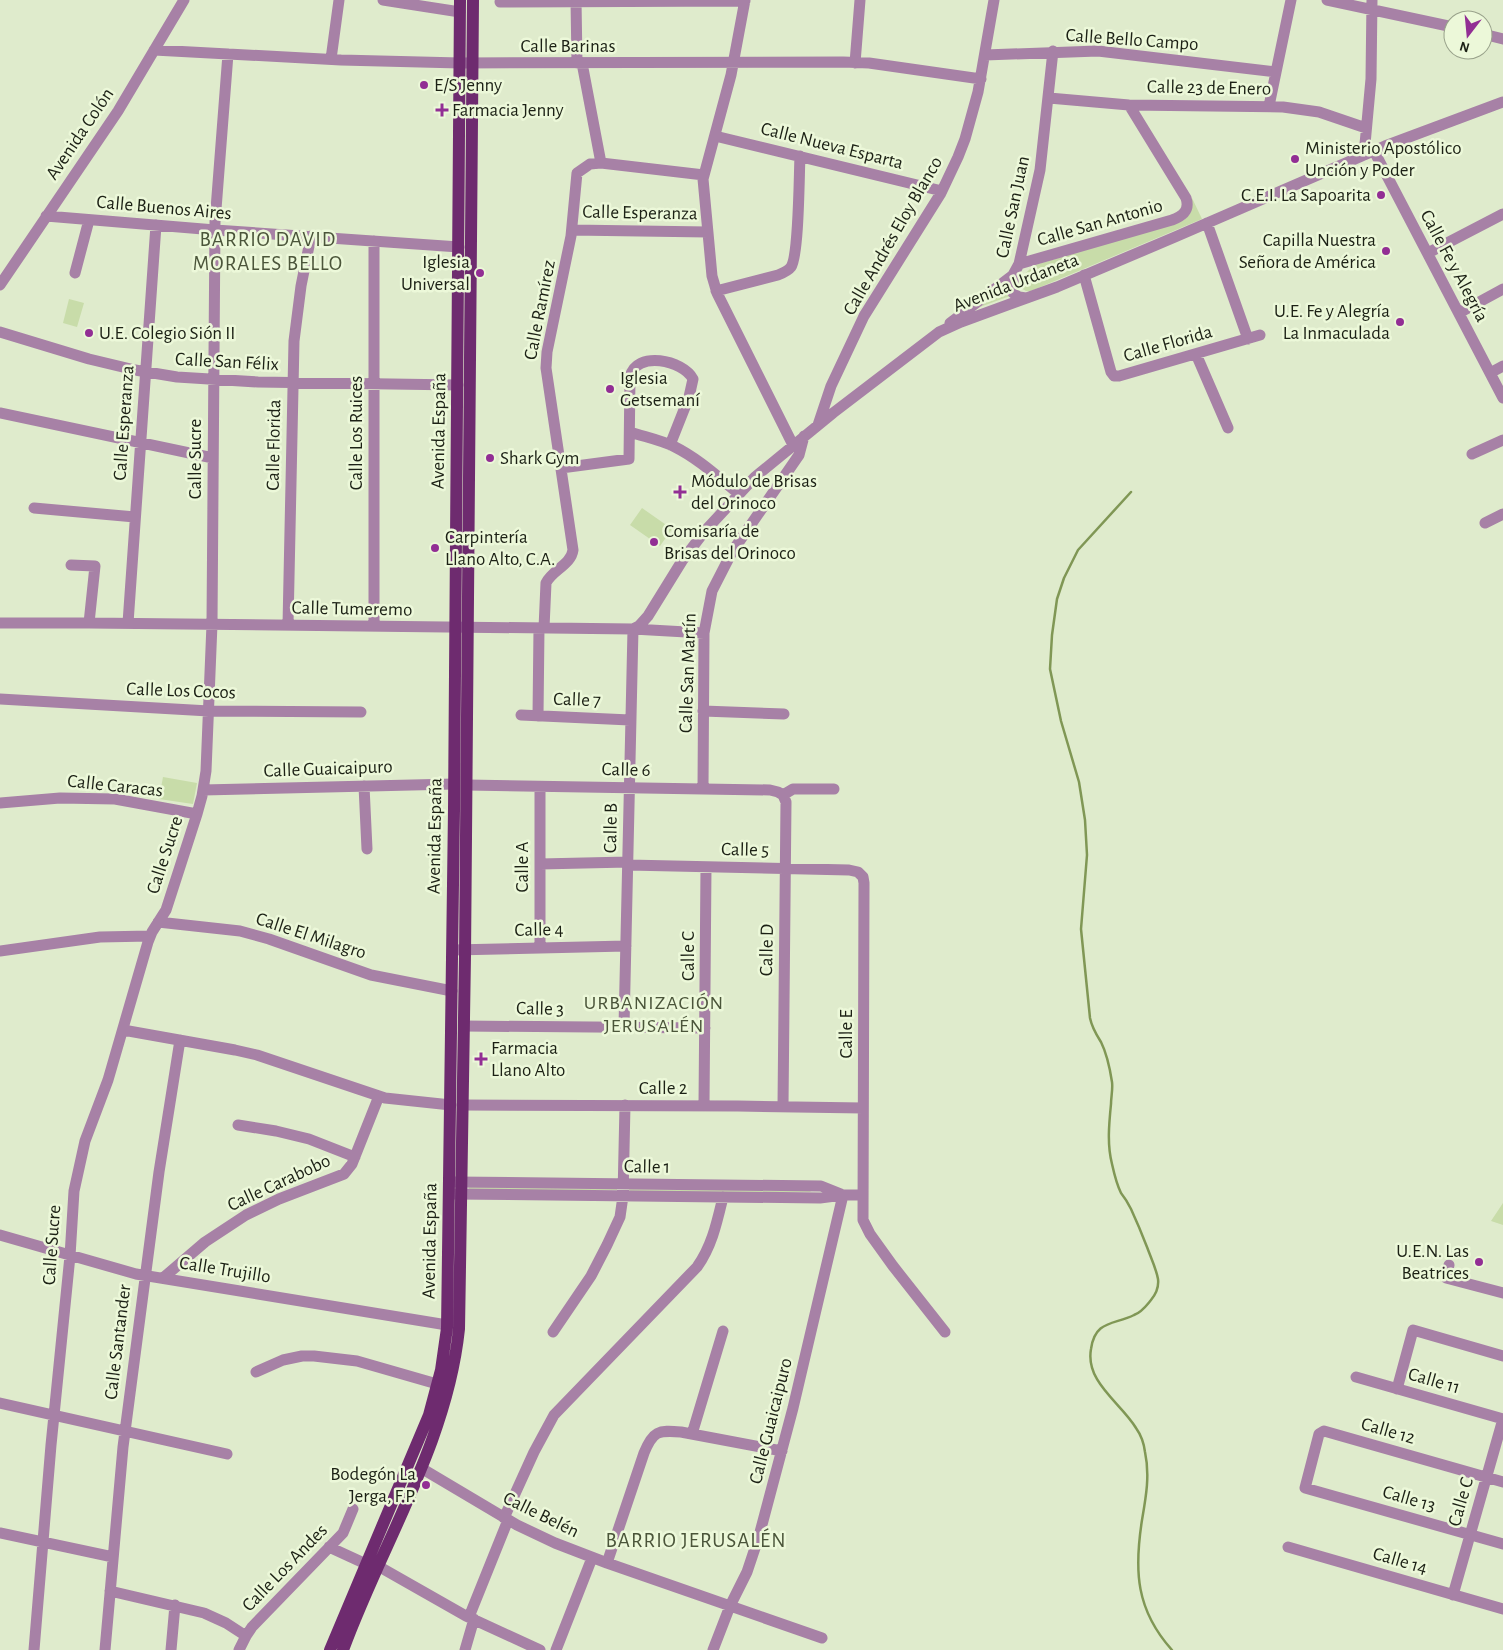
<svg xmlns="http://www.w3.org/2000/svg" width="1503" height="1650" viewBox="0 0 1503 1650" font-family="'Alegreya Sans',sans-serif">
	<style>
		.green { fill: #c8dca9 }
		.lines { fill: none; stroke-linecap: round; stroke-linejoin: round }
		.stream { stroke: #809755; stroke-width: 2.5 }
		.minor { stroke: #a781a6; stroke-width: 11 }
		.major { stroke: #6e2b6f; stroke-width: 12 }
		.poi-dot { fill: #922e94; stroke: #ecf8d9; stroke-width: 2 }
		.labels { text-anchor: middle; dominant-baseline: central; stroke-width: 5; stroke-linejoin: round; paint-order: stroke }
		.street-label { font-size: 19px; fill: #1c2115; stroke: #ecf8d9 }
		.poi-label { font-size: 19px; fill: #1c2115; stroke: #ecf8d9; text-anchor: start }
		.neighbourhood-label { font-size: 20px; letter-spacing: 1px; fill: #4b553a; stroke: #ecf8d9 }
		.quarter-label { font-size: 21px; letter-spacing: 1px; fill: #4b553a; stroke: #ecf8d9 }
	</style>
	<rect width="100%" height="100%" fill="#dfebcc"/>
	<path class="green" d="M1192,198l10,21 -171,72h-5l-5,-3c-2,-10 6,-17 14,-23l149,-45 6,-6z
		M1006,286l4,10 -30,11z
		M69,299l15,4 -7,24 -14,-4z
		M642,508l30,21 -12,17 -30,-21z
		M163,777l34,6 -4,21 -34,-5z
		M469,1187l148,2v1h-148z
		M629,1189l181,2 1,1h-181z
		M1503,1203v22l-12,-4z"/>
	<g class="lines">
		<path class="stream" d="M1131,492l-53,58 -14,28 -7,21 -5,36 -2,34 11,52 18,61 6,38 2,35 -6,74 9,89c2,10 6,16 11,24 6,12 9,27 11,40 1,7 -1,15 -1,22 -2,20 -4,41 1,60 2,9 5,21 9,29 4,5 7,10 10,16 6,13 11,25 16,38 4,11 9,21 11,32 1,8 -2,15 -7,21 -5,6 -9,12 -17,15 -20,10 -39,5 -43,34 -6,33 30,54 45,79 5,7 8,16 9,24 5,23 1,45 -3,68 -8,51 -6,90 30,130"/>
		<path class="minor" d="M383,0l77,12
			M576,0l1,63
			M745,0l-14,75 -28,104 9,97 5,17 76,152
			M1327,0l126,27
			M500,2l245,-1
			M1483,34l20,5
			M154,50l187,10 119,3 383,-1 26,1 112,16
			M985,55l113,-4 178,21
			M331,59l8,-59
			M582,63l19,100
			M855,63l5,-63
			M1049,98l80,7 154,2 36,5 47,16
			M1269,106l22,-106
			M715,136l227,55
			M1374,151l129,247
			M1364,155l7,-76 1,-79
			M46,216l169,14 244,17
			M1207,223l41,116
			M572,230l136,2
			M1428,253l75,-39
			M1019,264l153,-44c11,-4 18,-10 14,-22l-57,-93
			M75,273l14,-53
			M1015,273l-3,13 1,7 6,4 7,1
			M1084,275l27,97 3,4h5l141,-41
			M0,285l118,-174 66,-111
			M716,291l62,-16c5,-2 10,-4 13,-8 8,-12 8,-92 9,-111
			M1459,313l44,-24
			M950,323l63,-48 6,-11 21,-94 13,-119
			M0,332l89,27 46,11 42,7 81,5 200,3
			M1196,354l32,74
			M1490,373l13,-7
			M0,413l213,45
			M818,425l13,-39 33,-70 77,-123 17,-36 7,-18 13,-47 16,-92
			M630,432c15,5 31,8 45,15 24,12 44,31 64,47
			M1472,454l31,-14
			M561,468l68,-9 1,-82c6,-27 53,-17 63,2l-4,18 -19,48
			M34,508l101,9
			M1485,523l18,-9
			M71,565l24,1 -6,57
			M0,623h89l544,6 71,4
			M128,623l28,-398
			M288,625l6,-284 7,-55 10,-50
			M374,626v-385
			M544,628l2,-45c6,-13 25,-18 27,-33l-27,-182 1,-16 24,-116 6,-63 13,-9 11,-1 103,12
			M633,629l6,-3 9,-10 34,-55 22,-29 51,-55 78,-64 106,-81 22,-10 96,-35 118,-50 210,-91 118,-44
			M0,699l209,12 152,1
			M703,711l81,3
			M521,715l109,5
			M538,716l1,-88
			M467,785l303,5 8,2 5,3
			M364,786l3,63
			M703,789l1,-156 8,-42 20,-39 67,-97 5,-19
			M203,790l251,-6
			M783,795l10,-6h41
			M0,803l60,-5 55,1 82,15
			M540,864l88,-2
			M628,865l221,5 9,2 5,5 1,6 -1,337 7,14 23,32 52,66
			M158,922l82,9 29,8 102,36 81,16
			M540,948v-161
			M453,950l173,-4
			M0,951l100,-14 50,-1
			M464,1026l241,2
			M624,1027l9,-398
			M123,1030l112,20 22,5 128,43 66,7
			M463,1105l275,1 125,2
			M704,1105l2,-238
			M783,1106l3,-304 -3,-7
			M238,1125l38,6 33,8 46,18
			M454,1182l367,4 20,8
			M454,1194l366,4 23,-3h19
			M0,1235l136,39 311,51
			M1449,1265l-3,13 57,15
			M163,1278l42,-36 41,-27 33,-16 65,-25 8,-10 27,-68
			M553,1332l38,-56 16,-31 13,-28 3,-21 2,-91
			M256,1372l27,-12 19,-4h12l43,5 80,23
			M1356,1377l147,42
			M1397,1389l16,-59 90,26
			M0,1403l227,51
			M692,1434l31,-103
			M421,1468l96,57 38,18 52,20 215,75
			M1503,1482l-179,-51 -5,3 -14,54 198,56
			M504,1518l30,-66 20,-37 143,-148c15,-21 20,-45 26,-70
			M0,1533l113,24
			M329,1547l37,17
			M1288,1547l215,62
			M607,1563l37,-110c9,-22 14,-23 37,-21l101,19
			M378,1566l88,50 74,34
			M110,1591l94,22 22,10 20,13
			M1453,1595l50,-176
			M469,1617l39,-97
			M34,1650l17,-205 19,-189 4,-65 11,-50 23,-61 40,-138 4,-10 14,-22 31,-96 5,-18 4,-25 6,-147 3,-402 13,-168
			M105,1650l18,-203 36,-275 21,-132
			M171,1650l4,-45
			M239,1650l7,-14 6,-9 91,-94 10,-24
			M465,1650l9,-31
			M556,1650l36,-92
			M713,1650l17,-44 17,-34 12,-36 34,-128 50,-213"/>
		<path class="major" d="M330,1650l99,-235 12,-45 6,-42 7,-518 6,-810
			M343,1650c39,-107 104,-206 116,-321l6,-373 8,-956"/>
	</g>
	<g class="poi-dot">
		<circle cx="424" cy="85" r="5"/>
		<path d="M439.5 102.5h5v5h5v5h-5v5h-5v-5h-5v-5h5z"/>
		<circle cx="1295" cy="159" r="5"/>
		<circle cx="1381" cy="195" r="5"/>
		<circle cx="1386" cy="251" r="5"/>
		<circle cx="480" cy="273" r="5"/>
		<circle cx="1400" cy="322" r="5"/>
		<circle cx="89" cy="333" r="5"/>
		<circle cx="610" cy="389" r="5"/>
		<circle cx="490" cy="458" r="5"/>
		<path d="M677.5 484.5h5v5h5v5h-5v5h-5v-5h-5v-5h5z"/>
		<circle cx="654" cy="542" r="5"/>
		<circle cx="435" cy="548" r="5"/>
		<path d="M478.5 1051.5h5v5h5v5h-5v5h-5v-5h-5v-5h5z"/>
		<circle cx="1479" cy="1262" r="5"/>
		<circle cx="426" cy="1485" r="5"/>
	</g>
	<g class="labels">
		<g class="street-label">
			<text transform="translate(1132 40) rotate(4)">Calle Bello Campo</text>
			<text x="568" y="46">Calle Barinas</text>
			<text transform="translate(1209 88) rotate(1)">Calle 23 de Enero</text>
			<text transform="translate(80 134) rotate(-56)">Avenida Colón</text>
			<text transform="translate(832 146) rotate(14)">Calle Nueva Esparta</text>
			<text transform="translate(1013 207) rotate(-78)">Calle San Juan</text>
			<text transform="translate(164 208) rotate(5)">Calle Buenos Aires</text>
			<text transform="translate(640 213) rotate(1)">Calle Esperanza</text>
			<text transform="translate(1100 223) rotate(-16)">Calle San Antonio</text>
			<text transform="translate(893 236) rotate(-60)">Calle Andrés Eloy Blanco</text>
			<text transform="translate(1454 266) rotate(62)">Calle Fe y Alegría</text>
			<text transform="translate(1016 283) rotate(-21)">Avenida Urdaneta</text>
			<text transform="translate(540 310) rotate(-79)">Calle Ramírez</text>
			<text transform="translate(1168 344) rotate(-16)">Calle Florida</text>
			<text transform="translate(227 362) rotate(3)">Calle San Félix</text>
			<text transform="translate(124 423) rotate(-86)">Calle Esperanza</text>
			<text transform="translate(439 431) rotate(-89)">Avenida España</text>
			<text transform="translate(356 433) rotate(-90)">Calle Los Ruices</text>
			<text transform="translate(274 445) rotate(-89)">Calle Florida</text>
			<text transform="translate(195 459) rotate(-90)">Calle Sucre</text>
			<text transform="translate(352 609) rotate(1)">Calle Tumeremo</text>
			<text transform="translate(688 673) rotate(-88)">Calle San Martín</text>
			<text transform="translate(181 691) rotate(2)">Calle Los Cocos</text>
			<text transform="translate(577 700) rotate(2)">Calle 7</text>
			<text transform="translate(328 769) rotate(-2)">Calle Guaicaipuro</text>
			<text transform="translate(626 770) rotate(1)">Calle 6</text>
			<text transform="translate(115 786) rotate(6)">Calle Caracas</text>
			<text transform="translate(611 828) rotate(-89)">Calle B</text>
			<text transform="translate(435 836) rotate(-89)">Avenida España</text>
			<text transform="translate(745 850) rotate(1)">Calle 5</text>
			<text transform="translate(165 855) rotate(-72)">Calle Sucre</text>
			<text transform="translate(522 867) rotate(-90)">Calle A</text>
			<text transform="translate(539 930) rotate(-1)">Calle 4</text>
			<text transform="translate(311 936) rotate(18)">Calle El Milagro</text>
			<text transform="translate(767 950) rotate(-89)">Calle D</text>
			<text transform="translate(688 956) rotate(-90)">Calle C</text>
			<text transform="translate(540 1009) rotate(1)">Calle 3</text>
			<text transform="translate(846 1034) rotate(-90)">Calle E</text>
			<text x="663" y="1088">Calle 2</text>
			<text transform="translate(647 1167) rotate(1)">Calle 1</text>
			<text transform="translate(279 1183) rotate(-25)">Calle Carabobo</text>
			<text transform="translate(430 1241) rotate(-89)">Avenida España</text>
			<text transform="translate(52 1245) rotate(-86)">Calle Sucre</text>
			<text transform="translate(225 1270) rotate(9)">Calle Trujillo</text>
			<text transform="translate(118 1342) rotate(-83)">Calle Santander</text>
			<text transform="translate(1434 1381) rotate(16)">Calle 11</text>
			<text transform="translate(771 1421) rotate(-76)">Calle Guaicaipuro</text>
			<text transform="translate(1388 1431) rotate(16)">Calle 12</text>
			<text transform="translate(1409 1499) rotate(16)">Calle 13</text>
			<text transform="translate(1461 1502) rotate(-74)">Calle C</text>
			<text transform="translate(541 1515) rotate(26)">Calle Belén</text>
			<text transform="translate(1400 1561) rotate(16)">Calle 14</text>
			<text transform="translate(285 1568) rotate(-46)">Calle Los Andes</text>
		</g>
		<g class="poi-label">
			<text x="434" y="85">E/S Jenny</text>
			<text x="452" y="110">Farmacia Jenny</text>
			<text x="1305" y="148">Ministerio Apostólico<tspan x="1305" dy="22">Unción y Poder</tspan></text>
			<text x="1371" y="195" text-anchor="end">C.E.I. La Sapoarita</text>
			<text x="1376" y="240" text-anchor="end">Capilla Nuestra<tspan x="1376" dy="22">Señora de América</tspan></text>
			<text x="470" y="262" text-anchor="end">Iglesia<tspan x="470" dy="22">Universal</tspan></text>
			<text x="1390" y="311" text-anchor="end">U.E. Fe y Alegría<tspan x="1390" dy="22">La Inmaculada</tspan></text>
			<text x="99" y="333">U.E. Colegio Sión II</text>
			<text x="620" y="378">Iglesia<tspan x="620" dy="22">Getsemaní</tspan></text>
			<text x="500" y="458">Shark Gym</text>
			<text x="691" y="481">Módulo de Brisas<tspan x="691" dy="22">del Orinoco</tspan></text>
			<text x="664" y="531">Comisaría de<tspan x="664" dy="22">Brisas del Orinoco</tspan></text>
			<text x="445" y="537">Carpintería<tspan x="445" dy="22">Llano Alto, C.A.</tspan></text>
			<text x="491" y="1048">Farmacia<tspan x="491" dy="22">Llano Alto</tspan></text>
			<text x="1469" y="1251" text-anchor="end">U.E.N. Las<tspan x="1469" dy="22">Beatrices</tspan></text>
			<text x="416" y="1474" text-anchor="end">Bodegón La<tspan x="416" dy="22">Jerga, F.P.</tspan></text>
		</g>
		<g class="neighbourhood-label">
			<text x="654" y="1003">URBANIZACIÓN<tspan x="654" dy="23">JERUSALÉN</tspan></text>
		</g>
		<g class="quarter-label">
			<text x="268" y="239">BARRIO DAVID<tspan x="268" dy="24">MORALES BELLO</tspan></text>
			<text x="696" y="1540">BARRIO JERUSALÉN</text>
		</g>
	</g>
	<g transform="translate(1468 35) rotate(196)"><circle r="24" fill="#ecf8d9" stroke="#99a28b"/>
	<path d="M0-4L9 19L0 12L-9 19Z" fill="#922e94"/>
	<text y="-8" font-size="14" font-weight="bold" text-anchor="middle" fill="#1c2115">N</text>
	</g>
</svg>
